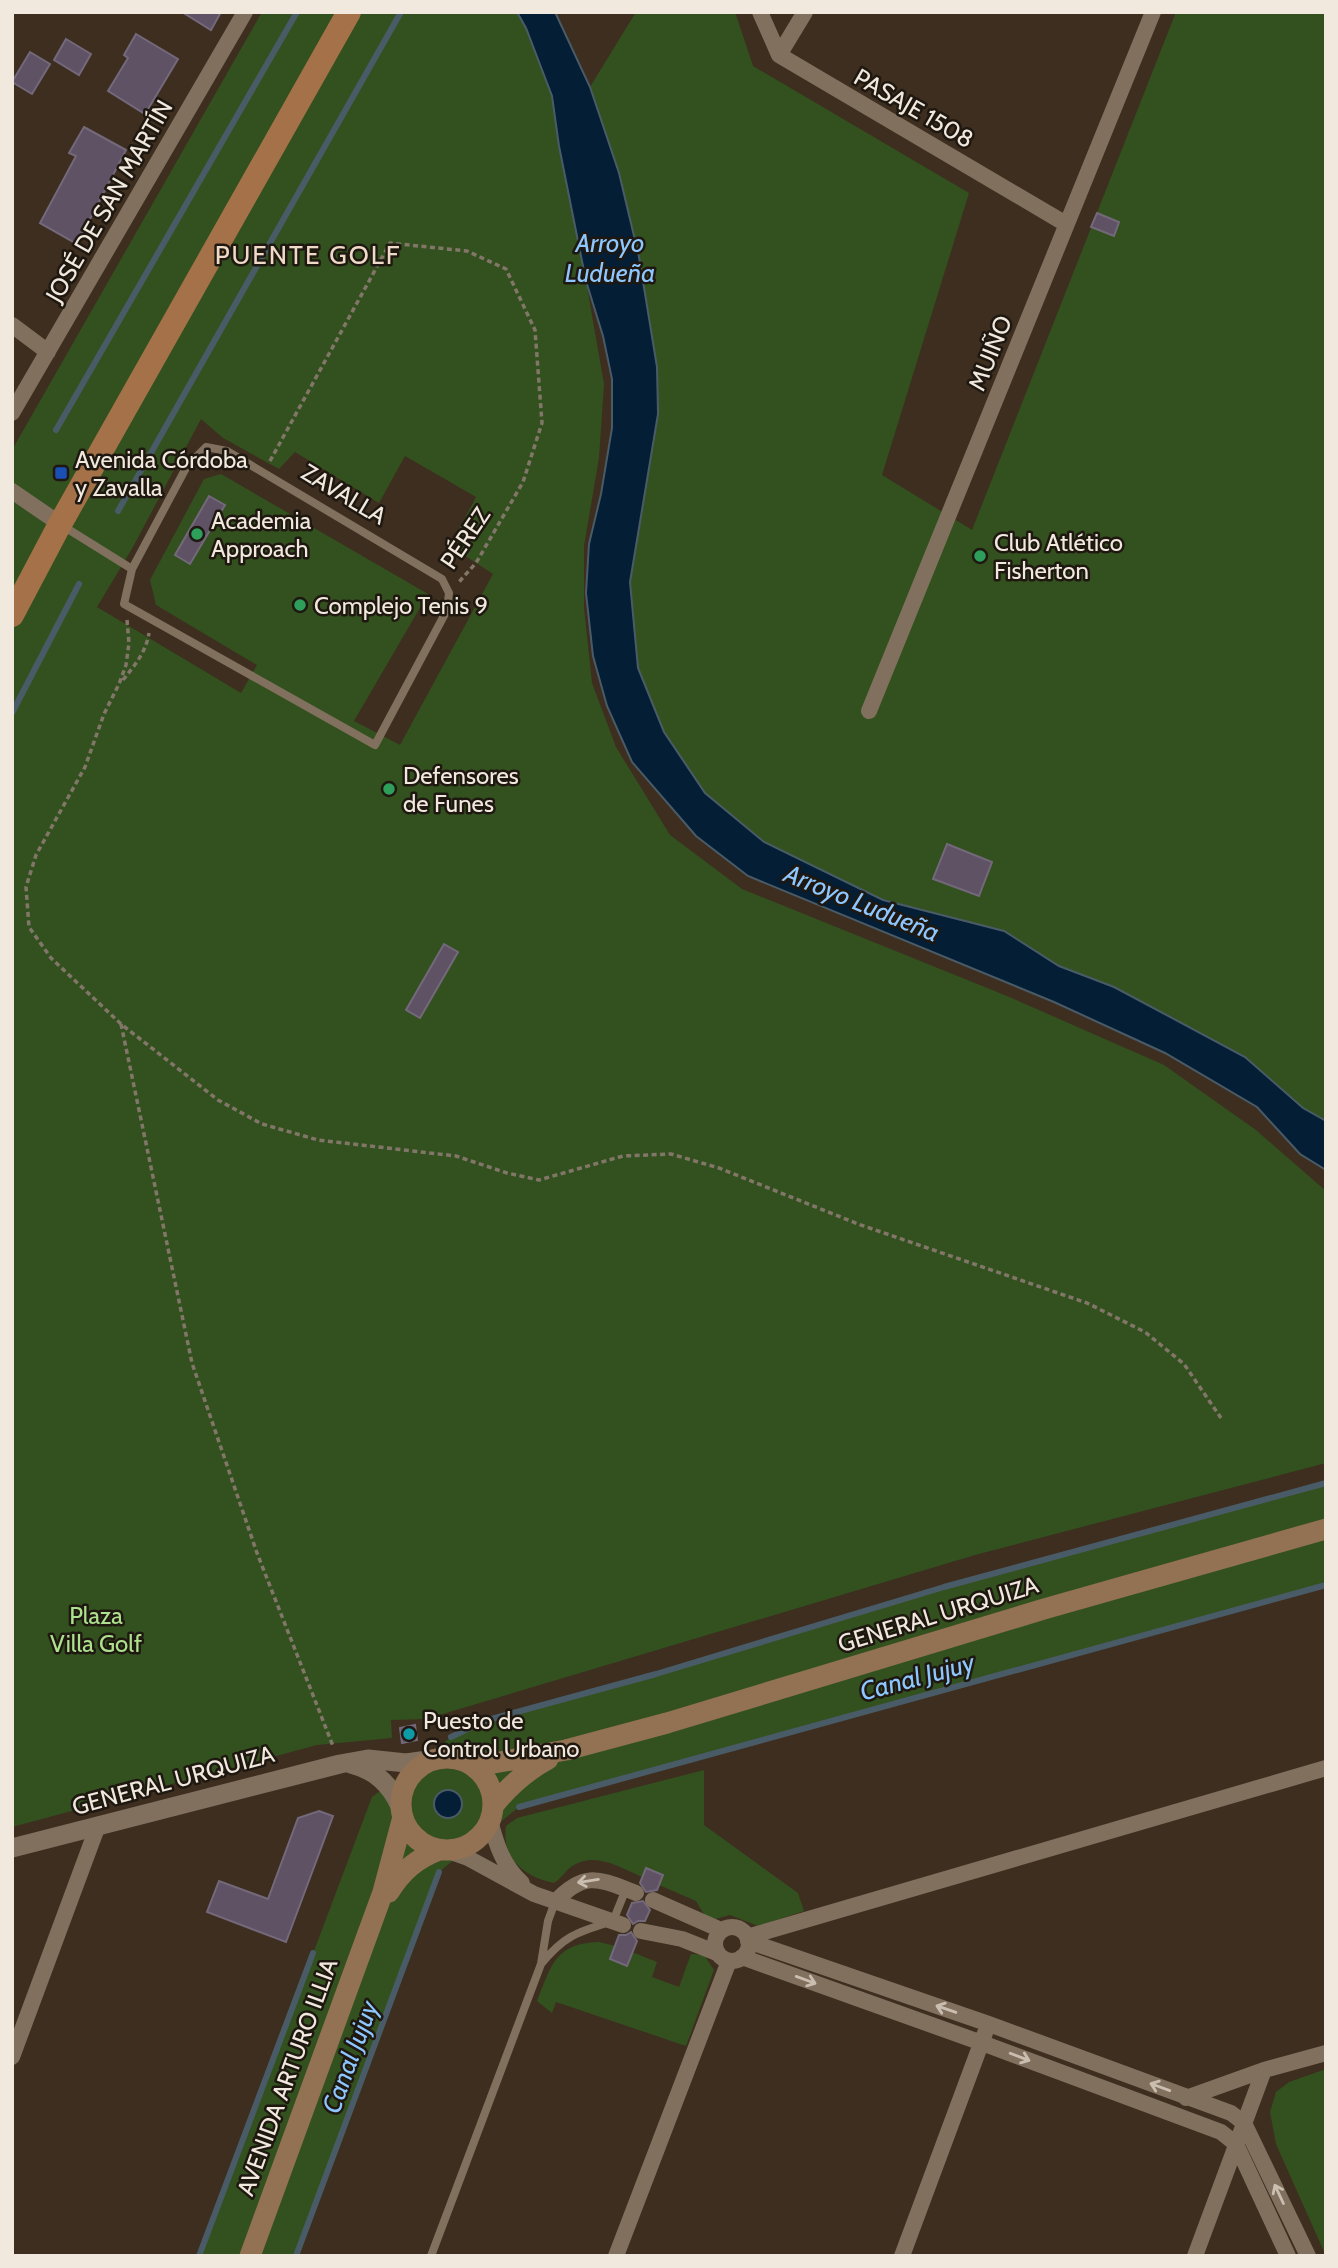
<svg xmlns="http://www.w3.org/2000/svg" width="1338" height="2268" viewBox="0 0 1338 2268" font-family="Cabin,sans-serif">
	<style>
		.green { fill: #33511f; fill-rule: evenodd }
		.water { fill: #031e35; stroke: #4a5b68; stroke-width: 2 }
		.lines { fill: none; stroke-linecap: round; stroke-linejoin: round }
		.stream { stroke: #4a5b68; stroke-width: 6 }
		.building { fill: #5e5264; stroke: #74687b; stroke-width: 2 }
		.path { stroke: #827669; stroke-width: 3.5; stroke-dasharray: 5 3.5; stroke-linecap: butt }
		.service { stroke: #81705e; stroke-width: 8 }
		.minor { stroke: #81705e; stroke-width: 16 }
		.tertiary { stroke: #81705e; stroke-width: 19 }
		.secondary { stroke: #937153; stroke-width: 21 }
		.primary { stroke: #a47148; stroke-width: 24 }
		.oneway { stroke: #cabeb1 }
		.transit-dot { fill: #1a4fb4; stroke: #1e1811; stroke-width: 2.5 }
		.leisure-dot { fill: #2e9e5b; stroke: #1e1811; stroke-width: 2.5 }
		.culture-dot { fill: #0f9aa8; stroke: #1e1811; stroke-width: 2.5 }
		.labels { text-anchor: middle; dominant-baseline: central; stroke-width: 5; stroke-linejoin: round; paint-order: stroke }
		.street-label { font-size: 24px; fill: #f1e8de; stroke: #1e1811 }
		.poi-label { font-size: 24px; fill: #f1e8de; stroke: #1e1811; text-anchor: start }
		.park-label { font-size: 24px; fill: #ade18e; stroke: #1e1811 }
		.water-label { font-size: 26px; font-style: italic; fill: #8ec7ff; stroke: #1e1811 }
		.neighbourhood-label { font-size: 26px; letter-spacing: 2px; fill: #eedac7; stroke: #1e1811 }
	</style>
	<rect width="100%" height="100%" fill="#3d2e1f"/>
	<path class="green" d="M262,12h255l9,16 26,68 7,50 27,135 18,103 -5,74 -15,88v62l8,75 24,64 54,88 72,54 265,107 157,69 92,65 70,61v272l-351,92 -549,164 -35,1 1,18 -75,7 -305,82v-1377zM201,419l22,19 56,31 16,-17 84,51 26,-47 71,41 -26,49 43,28 -93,171 -46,-24 74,-127 -207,-120 -17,5 -54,101 6,25 101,60 -16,28 -144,-86 36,-60z
		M636,12h99l18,54 216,127 -87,282 90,55 204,-518h150v1109l-23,-13 -58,-51 -131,-70 -55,-21 -55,-35 -121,-31 -119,-58 -59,-49 -41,-61 -26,-64 -8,-86 28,-168 -1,-47 -18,-110 -20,-84 -29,-86z
		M1326,1483v102l-807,222 -80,65 -143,384h-97l173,-459 79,-60 33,-16 172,-47 288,-87z
		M704,1770v55l94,68 6,18 -46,15 -28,-11 -18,5 -7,-4 -9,-15 -37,-16 4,-10 -17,-7 -4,9c-21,-9 -46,-25 -68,-12 -8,4 -12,13 -20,18 -30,-6 -53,-25 -48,-57l11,-8z
		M599,1942l16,4 -5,13 16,7 6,-14 25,10 -5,15 27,10 12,-33 13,1 10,15 -28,76 -130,-44 -4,11 -15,-12c14,-35 18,-58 62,-59z
		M1326,2069v187l-50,-112 -6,-32 6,-20 13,-10z"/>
	<path class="water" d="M517,12h38l35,75 29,86 20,84 18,110 1,47 -28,168 8,86 26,64 41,61 59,49 119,58 121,31 55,35 55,21 131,70 58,51 23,13v49l-26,-16 -43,-47 -92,-54 -111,-51 -306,-126 -52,-40 -64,-74 -25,-56 -14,-50 -7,-63 3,-49 12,-50 11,-66v-49l-9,-43 -17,-55 -27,-135 -7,-50 -26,-68z
		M434 1804a14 14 0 1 1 28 0a14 14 0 1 1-28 0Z"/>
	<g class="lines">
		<path class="stream" d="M56,430l241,-418
			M118,511l283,-499
			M12,713l67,-129
			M451,1737l33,-16 172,-47 288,-87 382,-104
			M519,1807l807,-222
			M199,2256l114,-303
			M296,2256l143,-384"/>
	</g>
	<path class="building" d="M182,12h39l-10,18z
		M136,34l42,25 -33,55 -37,-23 20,-33 -4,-3z
		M66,39l25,15 -12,21 -25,-15z
		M30,52l20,12 -18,30 -20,-12z
		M84,127l42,23 -49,94 -37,-21 36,-67 -7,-3z
		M1097,213l22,9 -5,14 -23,-9z
		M209,496l16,9 -35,59 -15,-9z
		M947,844l45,18 -13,34 -46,-17z
		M444,944l14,8 -38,66 -14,-8z
		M415,1725l2,15 -15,3 -2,-15z
		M319,1811l14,5 -47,126 -79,-30 12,-31 49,18 30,-81z
		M646,1868l17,7 -6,15 -11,2 -6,-9z
		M643,1901l7,9 -5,11h-7l-5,3 -6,-9 5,-12z
		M631,1932l6,9 -10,25 -17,-7 9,-24h7z"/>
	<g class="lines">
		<path class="path" d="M270,461l120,-218 77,8 39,18 29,61 7,93 -19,59 -47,81 -18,20
			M127,620l2,23 -3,22 -7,19 -15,30 -19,53 -49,88 -10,32 3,40 22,31 70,66 97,76 44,24 56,16 138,16 51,17 32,7 84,-24 48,-2 48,14 139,56 229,79 58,29 39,32 37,54
			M123,680c12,-15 23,-28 26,-47
			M121,1024l71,339 65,190 76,193"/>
		<path class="service" d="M206,447l21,4 215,128 7,14 -2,17 -72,135 -251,-141 8,-35 55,-103z
			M63,526l69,43
			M541,1964c24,-29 37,-32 72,-43l13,-32
			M431,2256l110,-292 7,-43 7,-19"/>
		<path class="minor" d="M760,12l19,43 287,169
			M779,55l26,-43
			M12,325l36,27
			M12,413l233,-401
			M12,491l48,33
			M869,711l284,-699
			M490,1820c6,24 13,46 32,63
			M448,1851l20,7 66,36 89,31
			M653,1900l68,30
			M555,1902c30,-32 44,-23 81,-9
			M715 1944a17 17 0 1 1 34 0a17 17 0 1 1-34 0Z
			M641,1931l41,8 35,14
			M747,1937l579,-169
			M748,1941l241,83 242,89 13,10 64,133
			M742,1957l240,86 239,89 15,12 52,112
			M12,2057l85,-229
			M1186,2098l78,-28 62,-17
			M616,2256l113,-295
			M902,2256l83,-223
			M1195,2256l69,-186"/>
		<path class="tertiary" d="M351,1764c24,6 39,20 49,42
			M12,1848l328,-84 28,-5 38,4 29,-4"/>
		<path class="secondary" d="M401 1804a46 46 0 1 1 92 0a46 46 0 1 1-92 0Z
			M464,1761l30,2 72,-13 101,-27 377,-114 282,-80
			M493,1806c16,-20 33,-35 55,-47
			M389,1892c13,-21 27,-33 50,-42
			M250,2256l133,-364 20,-75"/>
		<path class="primary" d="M12,615l48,-91 289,-512"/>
	</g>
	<defs><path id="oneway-shaft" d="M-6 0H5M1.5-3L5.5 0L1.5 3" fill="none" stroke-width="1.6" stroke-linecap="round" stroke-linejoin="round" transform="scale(1.75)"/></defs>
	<g class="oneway">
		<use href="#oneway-shaft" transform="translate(588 1881) rotate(171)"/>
		<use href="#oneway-shaft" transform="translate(806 1980) rotate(20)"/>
		<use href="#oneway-shaft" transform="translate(946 2009) rotate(-161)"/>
		<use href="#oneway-shaft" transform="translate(1020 2057) rotate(21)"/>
		<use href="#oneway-shaft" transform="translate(1160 2087) rotate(-160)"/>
		<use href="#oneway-shaft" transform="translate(1279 2194) rotate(-115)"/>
	</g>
	<rect class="transit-dot" x="54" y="466" width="14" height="14" rx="3.5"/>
	<g class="leisure-dot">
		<circle cx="197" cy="534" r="7"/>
		<circle cx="980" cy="556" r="7"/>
		<circle cx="300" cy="605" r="7"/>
		<circle cx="389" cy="789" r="7"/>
	</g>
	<circle class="culture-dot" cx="409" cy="1734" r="7"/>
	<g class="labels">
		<g class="street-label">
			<text transform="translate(914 108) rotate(30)">PASAJE 1508</text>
			<text transform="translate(109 201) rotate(-60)">JOSÉ DE SAN MARTÍN</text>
			<text transform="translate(990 353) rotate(-68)">MUIÑO</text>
			<text transform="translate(344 494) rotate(31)">ZAVALLA</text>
			<text transform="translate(465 538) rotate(-56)">PÉREZ</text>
			<text transform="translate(938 1614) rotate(-17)">GENERAL URQUIZA</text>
			<text transform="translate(173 1780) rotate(-15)">GENERAL URQUIZA</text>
			<text transform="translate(287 2077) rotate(-70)">AVENIDA ARTURO ILLIA</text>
		</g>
		<g class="poi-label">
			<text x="75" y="459">Avenida Córdoba<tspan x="75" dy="28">y Zavalla</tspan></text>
			<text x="211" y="520">Academia<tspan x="211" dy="28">Approach</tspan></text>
			<text x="994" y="542">Club Atlético<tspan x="994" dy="28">Fisherton</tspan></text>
			<text x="314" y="605">Complejo Tenis 9</text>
			<text x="403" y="775">Defensores<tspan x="403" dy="28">de Funes</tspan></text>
			<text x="423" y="1720">Puesto de<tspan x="423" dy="28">Control Urbano</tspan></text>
		</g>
		<g class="park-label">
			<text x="96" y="1615">Plaza<tspan x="96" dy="28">Villa Golf</tspan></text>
		</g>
		<g class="water-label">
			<text x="610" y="243">Arroyo<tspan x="610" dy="30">Ludueña</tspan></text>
			<text transform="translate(862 903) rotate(22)">Arroyo Ludueña</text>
			<text transform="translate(917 1677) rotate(-15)">Canal Jujuy</text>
			<text transform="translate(350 2057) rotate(-70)">Canal Jujuy</text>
		</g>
		<g class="neighbourhood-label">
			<text x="308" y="255">PUENTE GOLF</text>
		</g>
	</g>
	<rect width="1338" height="2268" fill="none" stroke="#f1e8de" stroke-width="28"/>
</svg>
